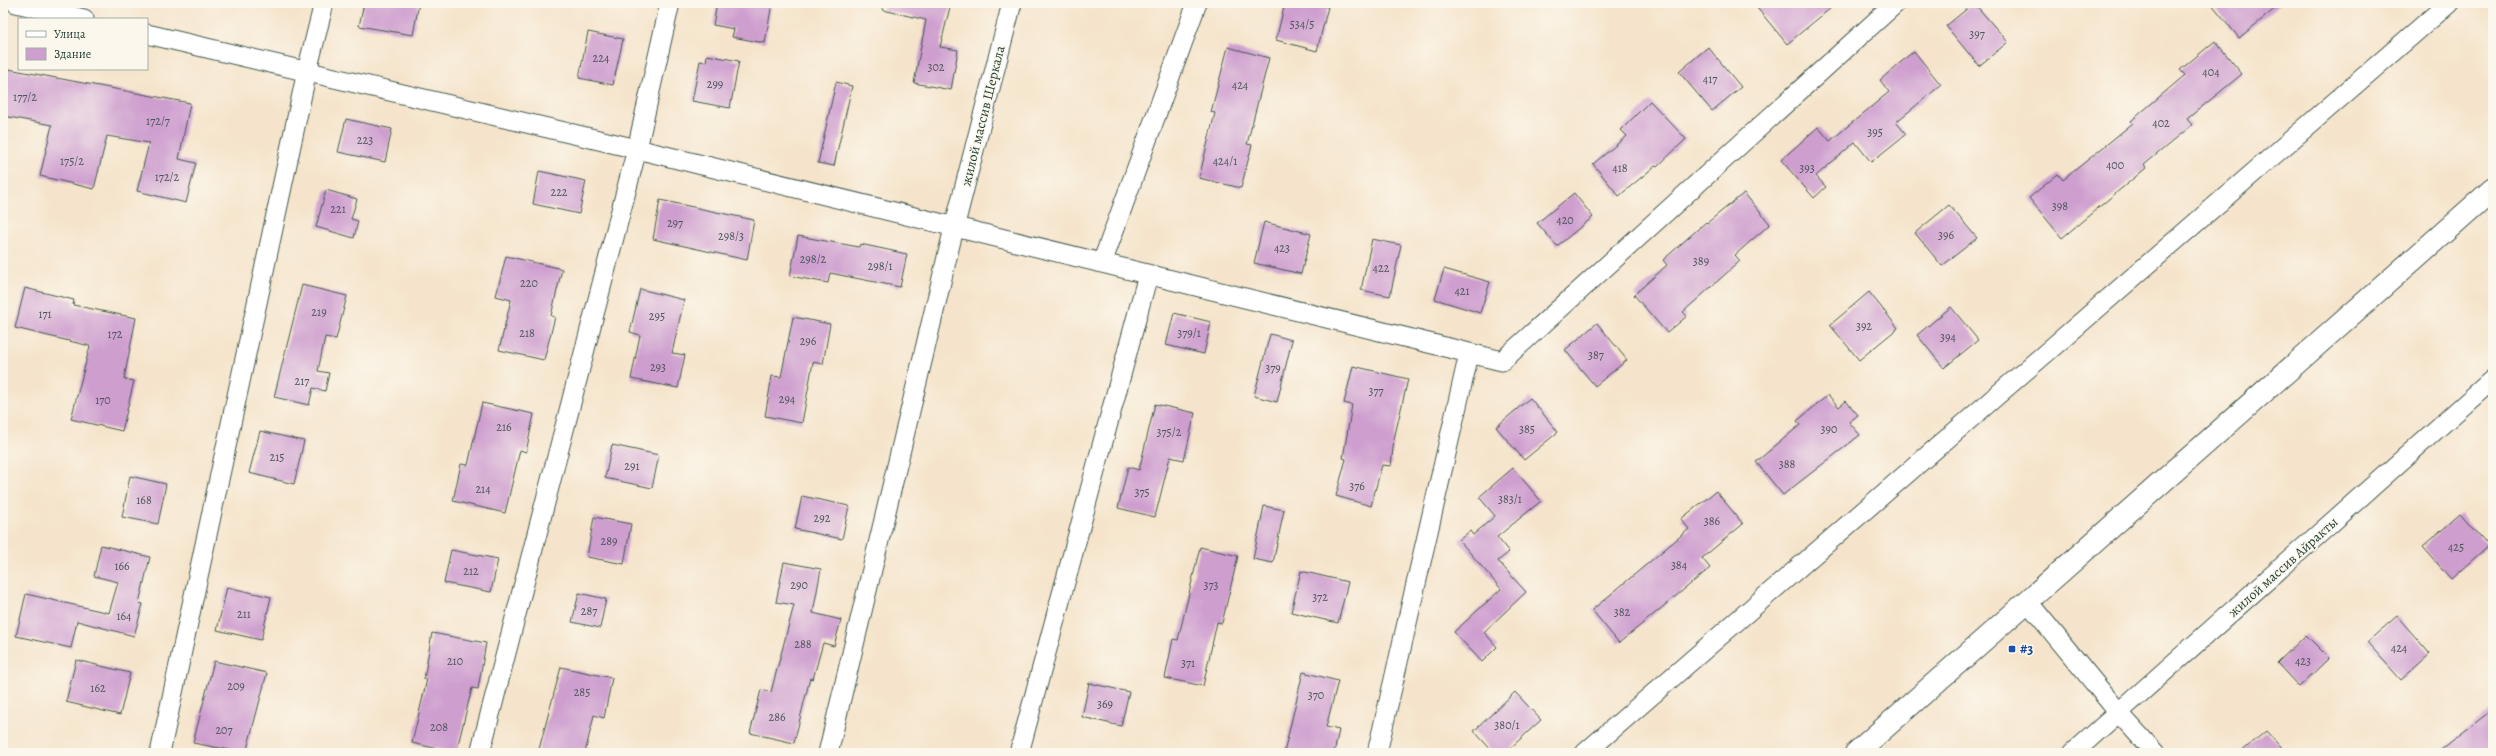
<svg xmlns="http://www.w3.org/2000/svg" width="2496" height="756" viewBox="0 0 2496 756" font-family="Alegreya,serif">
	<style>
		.building { fill: #ce9ecf }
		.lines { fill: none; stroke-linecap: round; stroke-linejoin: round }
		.minor-casing { stroke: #3f564b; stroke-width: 21 }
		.secondary-casing { stroke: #3f564b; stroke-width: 24 }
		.minor { stroke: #fff; stroke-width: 19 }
		.secondary { stroke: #fff; stroke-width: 22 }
		.transit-dot { fill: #1a4fb4; stroke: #fbf7ec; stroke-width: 1.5 }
		.labels { text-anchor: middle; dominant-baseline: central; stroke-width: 3.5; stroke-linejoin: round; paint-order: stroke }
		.number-label { font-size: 12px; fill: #4b555b }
		.street-label { font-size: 14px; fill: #1f3d34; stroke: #fbf7ec }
		.transit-label { font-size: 14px; font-weight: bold; fill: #164399; stroke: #fbf7ec; text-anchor: start }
	</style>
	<rect width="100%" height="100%" fill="#fbf7ec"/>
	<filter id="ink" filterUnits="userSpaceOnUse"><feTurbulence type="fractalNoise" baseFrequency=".025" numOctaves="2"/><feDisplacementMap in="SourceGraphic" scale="8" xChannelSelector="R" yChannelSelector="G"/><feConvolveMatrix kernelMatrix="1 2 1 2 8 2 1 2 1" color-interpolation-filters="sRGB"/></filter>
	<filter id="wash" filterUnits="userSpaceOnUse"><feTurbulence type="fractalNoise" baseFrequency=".012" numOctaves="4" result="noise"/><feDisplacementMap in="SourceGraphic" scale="16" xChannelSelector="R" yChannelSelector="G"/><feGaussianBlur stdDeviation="0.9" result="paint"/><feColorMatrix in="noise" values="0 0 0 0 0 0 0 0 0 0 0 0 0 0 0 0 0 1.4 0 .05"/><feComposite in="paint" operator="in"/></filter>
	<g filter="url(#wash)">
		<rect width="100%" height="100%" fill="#f5e4cb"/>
		<g id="blocks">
			<path class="building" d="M364,3h55l-6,32 -54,-9z
				M717,3h55l-7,40 -33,-6 2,-8 -21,-4z
				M883,3h68l-11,44 18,3 -7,40 -37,-7 12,-63 -43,-10z
				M1285,3h26l17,4 -11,44 -41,-11z
				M1753,3h84l-50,41z
				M1974,3l34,39 -29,24 -33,-40z
				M2211,3h71l-43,35z
				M588,32l35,7 -10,46 -34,-7z
				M2215,41l27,33 -55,45 5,6 -48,40 2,3 -84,70 -33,-40 29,-24 5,6 70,-57 -2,-2 54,-46 -5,-5z
				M1228,47l41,11 -22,86 5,1 -11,43 -42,-10 16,-65 -4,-1z
				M1708,47l33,40 -29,24 -33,-39z
				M1914,51l27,34 -45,37 10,12 -35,28 -16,-20 -39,34 10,11 -12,11 -33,-38 37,-33 12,14 59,-49 -9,-12z
				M707,55l32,6 -9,47 -38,-7 8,-40 6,1z
				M3,68l187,35 -11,56 17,4 -10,40 -49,-12 12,-48 -42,-7 -13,53 -54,-13 12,-51 -49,-9z
				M836,82l16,4 -18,80 -16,-3z
				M1650,101l36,38 -29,28 -2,-1 -36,30 -26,-32 34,-28 -6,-6z
				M346,119l46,10 -7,33 -47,-10z
				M539,171l47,10 -7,33 -46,-10z
				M326,190l31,9 -6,20 7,2 -4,17 -38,-11z
				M1574,193l19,24 -36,29 -20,-23z
				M1744,193l26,31 -35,31 5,6 -57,51 4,4 -20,17 -33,-38 33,-30 -4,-5 43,-38 1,1z
				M660,200l94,20 -7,40 -94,-21z
				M1949,205l28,33 -35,28 -27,-33z
				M1264,222l47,12 -10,40 -47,-11z
				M798,236l61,11 1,-3 47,10 -7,33 -70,-14 -2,10 -38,-7z
				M1372,239l29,6 -11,51 -29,-6z
				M506,256l56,13 -11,47 4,1 -11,43 -45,-10 12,-50 -15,-4z
				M1444,269l46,13 -10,31 -45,-14z
				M302,285l45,11 -11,43 -11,-2 -7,34 11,2 -4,18 -12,-3 -4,17 -35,-8z
				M25,288l49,12 -1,5 63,13 -12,61 10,2 -12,50 -51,-12 19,-73 -75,-18z
				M640,289l44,11 -12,53 13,2 -7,33 -47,-9 9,-44 -10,-3z
				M1869,292l29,36 -39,32 -29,-35z
				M1951,307l27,33 -34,28 -27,-33z
				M1174,313l37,9 -7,32 -38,-9z
				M793,317l37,7 -7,40 -10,-2 -11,61 -37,-7 7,-40 9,1z
				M1597,323l30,37 -32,26 -30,-36z
				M1270,334l22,6 -15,62 -23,-6z
				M1353,366l55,13 -14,60 -3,27 -9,-1 -11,41 -35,-10 10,-37 -3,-1 9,-53 -8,-2z
				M1828,395l11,12 7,-6 12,14 -9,7 11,13 -77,60 -27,-33 44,-37 -3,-4z
				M1530,398l28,34 -34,28 -28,-33z
				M482,403l52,11 -8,38 -6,-2 -15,63 -52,-12 8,-37 7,1z
				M1155,404l40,9 -11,47 -14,-3 -15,60 -37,-9 10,-41 11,3z
				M260,431l44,10 -10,43 -45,-11z
				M612,445l47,10 -7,33 -47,-10z
				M1513,468l28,33 -44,36 12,15 -11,9 28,31 -42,40 13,15 -15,15 -28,-30 47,-43 -42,-49 11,-9 3,4 22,-19 -16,-19z
				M130,476l36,8 -8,40 -36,-7z
				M1716,491l27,33 -41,34 8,10 -91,75 -27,-33 97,-81 -8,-10z
				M802,496l47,10 -7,33 -47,-10z
				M1264,506l20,4 -11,53 -20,-4z
				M2460,514l28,32 -37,33 -28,-32z
				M594,517l37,7 -7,40 -37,-7z
				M101,545l49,12 -11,46 4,1 -9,32 -57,-15 -6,27 -55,-12 10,-42 83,19 9,-31 -24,-6z
				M1200,547l38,9 -16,67 -5,-1 -14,64 -38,-8 8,-39 5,1z
				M451,550l47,9 -7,33 -47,-9z
				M784,562l37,7 -8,44 28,7 -7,26 -11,-3 -10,36 -3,-1 -16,65 -44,-10 11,-43 10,2 23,-87 -18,-3z
				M1301,571l47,11 -10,41 -47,-11z
				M227,587l44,10 -10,43 -44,-10z
				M579,593l27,6 -6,29 -28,-6z
				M2397,616l33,38 -29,26 -34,-38z
				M432,633l54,10 -8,46 -6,-1 -16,65 -44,-10 15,-64h-3z
				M2306,635l23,23 -30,29 -22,-24z
				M76,660l54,13 -10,42 -54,-13z
				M214,661l53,12 -21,80 -53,-10z
				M561,667l51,11 -8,40 -10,-3 -9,38h-47z
				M1303,672l35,9 -12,46 13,3 -5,23h-50z
				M1089,683l40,9 -8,34 -39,-9z
				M1515,692l26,28 -36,33h-11l-20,-22z
				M2493,709v44h-56z
				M2266,731l20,22h-46z"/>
		</g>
	</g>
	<g filter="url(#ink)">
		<use href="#blocks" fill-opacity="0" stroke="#3f564b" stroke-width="1"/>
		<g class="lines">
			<g class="minor-casing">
				<path id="minor" d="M16,3l68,16
					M147,34l490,115 865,212 394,-358
					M1102,263l95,-260
					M2028,602l91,111 36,40
					M160,753l147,-682 17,-68
					M480,753l157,-604 33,-146
					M828,753l126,-525 58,-225
					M1019,753l129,-478
					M1377,753l92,-399
					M1585,753l864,-750
					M2073,753l420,-374"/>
			</g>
			<g class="secondary-casing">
				<path id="secondary" d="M1856,753l637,-564"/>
			</g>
			<use href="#minor" class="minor"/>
			<use href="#secondary" class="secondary"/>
		</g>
	</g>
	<rect class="transit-dot" x="2008" y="645" width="8" height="8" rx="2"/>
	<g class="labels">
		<g class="number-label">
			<text x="1302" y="24">534/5</text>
			<text x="1977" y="34">397</text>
			<text x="601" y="58">224</text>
			<text x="936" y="67">302</text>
			<text x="2211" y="72">404</text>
			<text x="1710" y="79">417</text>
			<text x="715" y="84">299</text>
			<text x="1240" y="85">424</text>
			<text x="25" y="97">177/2</text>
			<text x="158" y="121">172/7</text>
			<text x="2161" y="123">402</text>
			<text x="1875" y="132">395</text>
			<text x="365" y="140">223</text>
			<text x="72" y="161">175/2</text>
			<text x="1225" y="161">424/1</text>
			<text x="2115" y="165">400</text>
			<text x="1620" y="168">418</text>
			<text x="1807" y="168">393</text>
			<text x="167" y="177">172/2</text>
			<text x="559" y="192">222</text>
			<text x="2060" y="206">398</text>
			<text x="338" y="209">221</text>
			<text x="1565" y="220">420</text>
			<text x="675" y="223">297</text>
			<text x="1946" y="235">396</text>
			<text x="731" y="236">298/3</text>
			<text x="1282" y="248">423</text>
			<text x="813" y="259">298/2</text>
			<text x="1701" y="261">389</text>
			<text x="880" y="266">298/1</text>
			<text x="1381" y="268">422</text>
			<text x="529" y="283">220</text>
			<text x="1462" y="291">421</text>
			<text x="319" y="312">219</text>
			<text x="45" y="314">171</text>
			<text x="657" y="316">295</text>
			<text x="1864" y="326">392</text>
			<text x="527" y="333">218</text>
			<text x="1189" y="333">379/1</text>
			<text x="115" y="334">172</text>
			<text x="1948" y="337">394</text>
			<text x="808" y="341">296</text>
			<text x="1596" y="355">387</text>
			<text x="658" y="367">293</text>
			<text x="1273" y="368">379</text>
			<text x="302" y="381">217</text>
			<text x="1376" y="391">377</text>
			<text x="787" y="399">294</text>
			<text x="103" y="400">170</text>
			<text x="504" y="427">216</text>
			<text x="1527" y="429">385</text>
			<text x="1829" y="429">390</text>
			<text x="1169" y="432">375/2</text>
			<text x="277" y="457">215</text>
			<text x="1787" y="464">388</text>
			<text x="632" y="466">291</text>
			<text x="1357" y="486">376</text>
			<text x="483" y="489">214</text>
			<text x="1142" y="492">375</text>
			<text x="1510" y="499">383/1</text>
			<text x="144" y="500">168</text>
			<text x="822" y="518">292</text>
			<text x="1712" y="521">386</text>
			<text x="609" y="541">289</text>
			<text x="2456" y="547">425</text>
			<text x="1679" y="565">384</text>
			<text x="122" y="566">166</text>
			<text x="471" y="571">212</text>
			<text x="799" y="585">290</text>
			<text x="1211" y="585">373</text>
			<text x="1320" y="597">372</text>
			<text x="589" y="611">287</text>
			<text x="1622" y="612">382</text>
			<text x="244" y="614">211</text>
			<text x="124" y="616">164</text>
			<text x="803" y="644">288</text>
			<text x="2399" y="648">424</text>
			<text x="455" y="661">210</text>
			<text x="2303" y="661">423</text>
			<text x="1188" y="663">371</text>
			<text x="236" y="686">209</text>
			<text x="98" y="688">162</text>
			<text x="582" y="692">285</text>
			<text x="1316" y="695">370</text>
			<text x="1105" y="704">369</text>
			<text x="777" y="717">286</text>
			<text x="1507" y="725">380/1</text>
			<text x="439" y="727">208</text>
			<text x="224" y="730">207</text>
		</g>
		<g class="street-label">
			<text transform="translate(983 116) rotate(-76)">жилой массив Шеркала</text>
			<text transform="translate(2283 567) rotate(-42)">жилой массив Айракты</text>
		</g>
		<g class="transit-label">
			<text x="2020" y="649">#3</text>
		</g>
	</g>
	<rect width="2496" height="756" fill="none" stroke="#fbf7ec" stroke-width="16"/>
	<rect x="18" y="18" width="130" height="52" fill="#fbf7ec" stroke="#a3ada2"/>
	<rect x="26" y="31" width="20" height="6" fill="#ffffff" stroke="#a3ada2"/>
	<text x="54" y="38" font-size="12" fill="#1f3d34">Улица</text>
	<rect x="26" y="48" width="20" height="12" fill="#ce9ecf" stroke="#a3ada2"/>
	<text x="54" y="58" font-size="12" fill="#1f3d34">Здание</text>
</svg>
